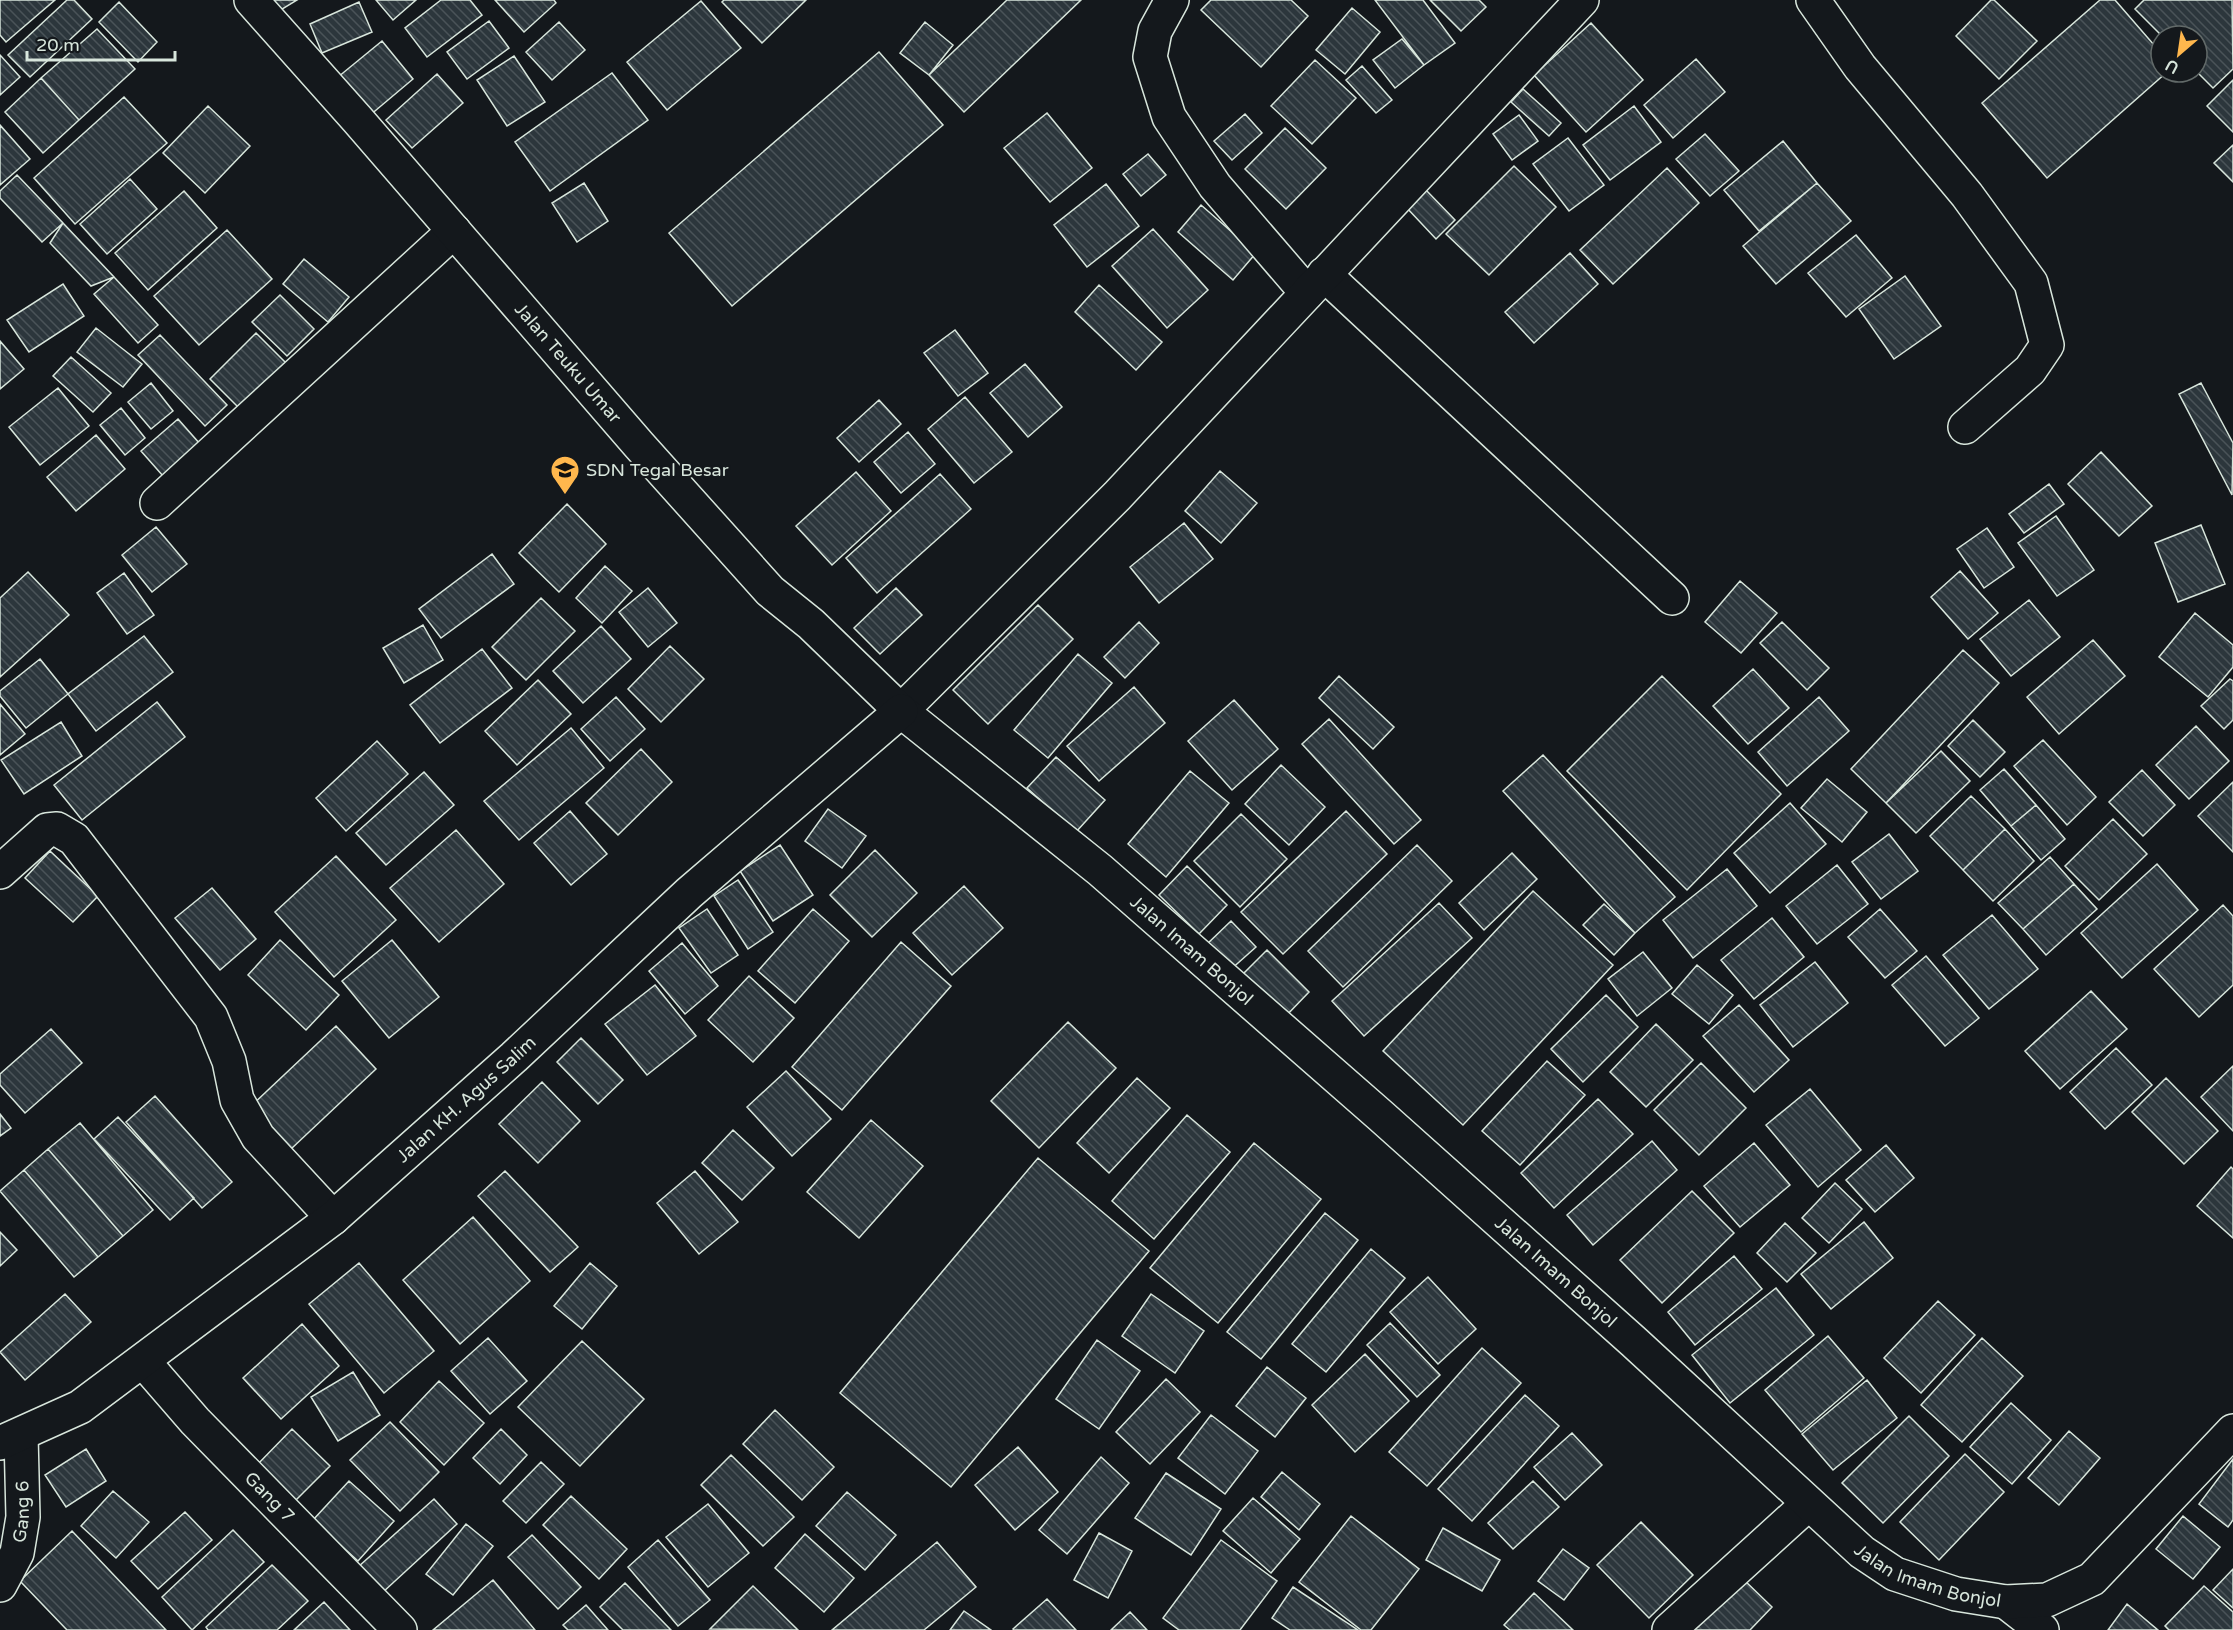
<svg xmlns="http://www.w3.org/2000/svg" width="2233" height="1630" viewBox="0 0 2233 1630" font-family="'Varela Round',sans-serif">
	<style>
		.building { fill: url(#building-back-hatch); stroke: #d8e6dc; stroke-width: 1.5 }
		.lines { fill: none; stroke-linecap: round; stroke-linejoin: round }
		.street-casing { stroke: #d8e6dc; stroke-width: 36 }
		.secondary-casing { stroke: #d8e6dc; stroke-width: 36 }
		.street { stroke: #14181c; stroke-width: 33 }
		.secondary { stroke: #14181c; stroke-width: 33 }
		.labels { text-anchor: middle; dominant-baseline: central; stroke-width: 4.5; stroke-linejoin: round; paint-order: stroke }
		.street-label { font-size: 18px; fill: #d8e6dc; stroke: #14181c }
		.poi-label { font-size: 18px; fill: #d8e6dc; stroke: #14181c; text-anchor: start }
	</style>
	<defs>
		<pattern id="building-back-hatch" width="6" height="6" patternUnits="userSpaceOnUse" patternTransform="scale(1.5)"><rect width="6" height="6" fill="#2c363c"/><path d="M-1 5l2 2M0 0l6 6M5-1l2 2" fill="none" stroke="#4a5358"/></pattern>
	</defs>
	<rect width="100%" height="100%" fill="#14181c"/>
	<path class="building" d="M0,0h55l-49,42 -6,-7z
		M67,0h7l18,19 -62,58 -22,-22z
		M273,0h24l-18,11z
		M376,0h40l-23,20z
		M441,0h29l12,15 -55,42 -22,-29z
		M495,0h59l2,3 -32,29z
		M724,0h82l-44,43 -40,-41z
		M1007,0h74l-117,112 -35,-37z
		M1211,0h80l17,16 -47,51 -60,-57z
		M1375,0h48l32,43 -31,22z
		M1430,0h49l7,7 -25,24z
		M1991,0h3l43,41 -38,38 -43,-43z
		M2100,0h15l46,53v19h6l-120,106 -65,-75z
		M2144,0h88l1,69 -20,19 -16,-16v-36h-35l-27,-27z
		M701,1l40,47 -74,62 -40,-48z
		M119,2l38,40 -19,20 -39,-40z
		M359,2l13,30 -50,21 -12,-29z
		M1352,8l28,24 -35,42 -29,-24z
		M489,21l20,27 -42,31 -20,-27z
		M559,22l26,28 -33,30 -26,-28z
		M925,22l28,23 -24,30 -29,-22z
		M1591,23l52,57 -57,52 -52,-57z
		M97,29l38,40 -56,51 -38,-42z
		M1402,39l22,26 -29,23 -22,-28z
		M382,41l31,38 -44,37 -31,-39z
		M879,52l64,73 -211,181 -63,-73z
		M0,55l20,22 -20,18z
		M514,56l31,46 -38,24 -30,-46z
		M1696,59l29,33 -52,46 -29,-33z
		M1315,60l41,38 -44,46 -41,-38z
		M1362,66l30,34 -16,13 -30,-33z
		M612,73l36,47 -98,71 -35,-49z
		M437,74l26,29 -51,45 -26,-28z
		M41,78l38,42 -36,33 -38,-41z
		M2233,80v52l-26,-26z
		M1523,89l38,34 -12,13 -38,-34z
		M124,97l43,46 -92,81 -41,-46z
		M208,106l42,40 -45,47 -42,-40z
		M1634,106l27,36 -51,38 -27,-35z
		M1047,113l45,55 -42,34 -46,-54z
		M1245,114l17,19 -30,27 -18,-19z
		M1519,115l19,26 -26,19 -19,-26z
		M0,125l30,34 -30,26z
		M1285,128l41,40 -40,41 -41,-40z
		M1705,134l34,37 -29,25 -34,-37z
		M1568,138l36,47 -35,26 -36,-47z
		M1783,141l34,42 -58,48 -35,-41z
		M2233,145v37l-19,-19z
		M1148,154l18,21 -25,21 -18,-22z
		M1514,166l42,41 -67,68 -43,-41z
		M1667,168l32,35 -86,81 -33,-34z
		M17,175l46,48 -21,19 -42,-44v-7z
		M130,179l27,30 -50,45 -27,-30z
		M584,183l24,38 -31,21 -25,-39z
		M1817,183l34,38 -75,63 -33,-38z
		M1106,184l33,42 -52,41 -33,-42z
		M1425,189l30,31 -19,19 -30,-32z
		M184,191l33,37 -69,62 -33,-37z
		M1201,205l55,48 -23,27 -55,-48z
		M63,223l51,54 -23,9 -41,-43z
		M1153,229l55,61 -41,38 -55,-62z
		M227,230l45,49 -73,66 -45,-49z
		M1856,235l36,43 -46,39 -38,-44z
		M1570,253l28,31 -64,59 -29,-31z
		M304,259l45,38 -21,25 -45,-38z
		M1905,276l36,50 -47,33 -35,-50z
		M114,277l44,48 -20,18 -44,-49z
		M63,284l21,32 -55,36 -22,-32z
		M1099,285l63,57 -26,28 -61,-58z
		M280,295l34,34 -27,27 -35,-34z
		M96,328l46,36 -19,23 -46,-35z
		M955,330l33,43 -30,23 -34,-43z
		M256,333l30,30 -46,46 -30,-30z
		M160,335l67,70 -22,21 -67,-71z
		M0,341l24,28 -24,20z
		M71,357l40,36 -18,19 -40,-36z
		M1025,364l37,43 -34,30 -38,-44z
		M151,383l22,28 -22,18 -23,-27z
		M2201,383l32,60 -1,52 -53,-101z
		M58,388l31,38 -49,39 -31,-38z
		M965,397l47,55 -38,31 -46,-54z
		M879,400l22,24 -42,38 -22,-24z
		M121,408l24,30 -20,17 -25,-30z
		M178,419l22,25 -37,32 -22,-25z
		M908,432l27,32 -34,29 -27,-31z
		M96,435l29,34 -49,42 -29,-34z
		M2101,452l51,54 -33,30 -51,-52z
		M1220,471l37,32 -36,40 -36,-32z
		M856,472l35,39 -59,54 -36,-39z
		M940,474l31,35 -94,84 -31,-35z
		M2049,484l15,20 -40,29 -15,-19z
		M567,504l39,40 -47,48 -40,-39z
		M2056,516l38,54 -37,26 -39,-53z
		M1184,523l29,36 -54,44 -29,-36z
		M2201,525l24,59 -47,18 -23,-59z
		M156,527l31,37 -35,28 -30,-37z
		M1987,528l27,39 -30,21 -27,-39z
		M492,554l22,30 -73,54 -22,-29z
		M605,566l27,25 -30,32 -26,-25z
		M1960,571l38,42 -30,26 -37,-42z
		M28,572l41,43 -69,62v-79z
		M124,573l30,42 -27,19 -30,-41z
		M1740,581l37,32 -36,40 -36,-31z
		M648,588l29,35 -29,24 -29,-35z
		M896,588l26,27 -42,39 -26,-26z
		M541,598l34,33 -49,49 -34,-33z
		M2029,600l31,37 -49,39 -31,-37z
		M1038,605l35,34 -85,85 -35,-34z
		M2195,613l38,32v22l-25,30 -49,-40z
		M1139,622l20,21 -34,35 -21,-21z
		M1782,622l47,46 -22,22 -47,-47z
		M423,625l20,35 -39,23 -21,-35z
		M601,626l30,33 -48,44 -30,-32z
		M144,636l29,36 -77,59 -28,-37z
		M2093,640l32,36 -66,58 -32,-37z
		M670,646l34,33 -43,43 -33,-33z
		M482,649l30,39 -72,55 -30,-38z
		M1963,650l36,33 -113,120 -35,-34z
		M1078,654l34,29 -64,75 -34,-28z
		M40,659l28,35 -42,34 -26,-32v-5z
		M1753,669l36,39 -41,36 -35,-38z
		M1339,676l55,51 -21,22 -54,-51z
		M1662,676l119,118 -94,96 -120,-119z
		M2230,679l3,2v39l-9,9 -23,-23z
		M538,680l33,34 -54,51 -32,-34z
		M1134,687l31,36 -66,58 -32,-35z
		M616,697l29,32 -35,32 -29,-32z
		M1819,697l30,34 -62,55 -29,-34z
		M1234,700l44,49 -46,41 -44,-49z
		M157,702l28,35 -103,83 -28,-35z
		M0,704l25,30 -25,21z
		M1329,719l92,101 -27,24 -92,-100z
		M1973,720l32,32 -25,25 -32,-31z
		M61,722l21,34 -58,38 -23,-34z
		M2196,726l33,35 -40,38 -33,-34z
		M571,728l33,40 -85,72 -35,-39z
		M2043,740l53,57 -29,28 -53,-59z
		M377,741l31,33 -62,57 -30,-33z
		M641,749l31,33 -54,53 -32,-32z
		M1941,751l29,30 -54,52 -30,-30z
		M1543,755l132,142 -40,36 -132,-142z
		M1056,757l49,43 -29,32 -49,-44z
		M1281,765l44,42 -36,38 -44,-41z
		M2004,769l32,36 -25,21 -31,-36z
		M2142,770l33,35 -32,31 -34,-34z
		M1190,771l39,32 -63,74 -38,-33z
		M424,772l30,33 -68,60 -30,-32z
		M1827,779l40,33 -25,30 -41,-34z
		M2233,782v70l-35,-36z
		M1971,796l34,33 -42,41 -33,-34z
		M1790,803l36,41 -56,49 -36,-40z
		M2036,805l29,34 -24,21 -30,-34z
		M828,809l38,27 -24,32 -37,-27z
		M570,811l37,43 -36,31 -37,-42z
		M1346,811l41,43 -104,100 -42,-42z
		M1241,814l46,45 -47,48 -46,-46z
		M2113,819l34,35 -48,46 -34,-34z
		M2005,829l29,32 -41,40 -30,-31z
		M456,830l48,54 -65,58 -49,-54z
		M1889,834l29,37 -37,28 -29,-37z
		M780,845l33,50 -40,26 -33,-50z
		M1417,845l35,36 -109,106 -35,-36z
		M875,850l42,43 -45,44 -42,-42z
		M50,851l48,45 -25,26 -48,-44z
		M1512,853l25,26 -53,51 -25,-27z
		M336,856l60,64 -62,57 -59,-65z
		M2050,857l24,27 -51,45 -25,-26z
		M2157,864l41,46 -76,68 -41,-45z
		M1837,865l31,39 -51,40 -31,-38z
		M1187,866l40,39 -28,29 -40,-39z
		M1727,869l30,37 -64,52 -30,-38z
		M738,880l35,52 -25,17 -34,-53z
		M2074,884l23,25 -51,46 -23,-26z
		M964,886l39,42 -51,47 -39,-42z
		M212,888l44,51 -36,31 -45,-52z
		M1533,891l80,74 -150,160 -80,-74z
		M1439,903l33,35 -108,98 -32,-35z
		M1604,904l31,29 -21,22 -31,-30z
		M2223,905l10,11v69l-34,32 -45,-48z
		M707,909l31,46 -27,18 -32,-45z
		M813,909l36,32 -54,62 -37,-32z
		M1880,909l37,42 -32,27 -37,-41z
		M1992,915l46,54 -49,40 -46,-54z
		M1772,918l32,39 -50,42 -33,-39z
		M1231,921l25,26 -27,24 -24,-25z
		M280,940l59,55 -33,35 -58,-55z
		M392,940l47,57 -50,41 -47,-57z
		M901,942l50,44 -109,124 -50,-43z
		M682,943l36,43 -33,28 -36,-43z
		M1267,950l42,42 -25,26 -43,-42z
		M1643,952l29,36 -35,28 -29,-37z
		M1926,956l53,62 -34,28 -53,-61z
		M1815,962l33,41 -55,44 -33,-42z
		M1697,965l36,30 -24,29 -37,-30z
		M749,976l45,42 -41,44 -45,-42z
		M655,985l41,51 -49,39 -42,-51z
		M2091,991l36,38 -67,60 -35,-38z
		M1606,995l32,32 -55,55 -32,-33z
		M1739,1005l50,55 -35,32 -51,-56z
		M1068,1022l48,46 -77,80 -48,-47z
		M1656,1024l37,36 -47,47 -36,-35z
		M336,1026l40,43 -85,80 -40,-43z
		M51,1029l31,34 -57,50 -25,-28v-11z
		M581,1038l42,42 -25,24 -41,-42z
		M2116,1048l36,37 -47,44 -35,-37z
		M1547,1061l38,34 -65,70 -38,-34z
		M1701,1063l45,45 -47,47 -45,-45z
		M2233,1066v65l-32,-34z
		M786,1071l45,48 -39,37 -45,-49z
		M1137,1078l33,30 -61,65 -32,-30z
		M2166,1078l52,53 -34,33 -52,-52z
		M542,1082l38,39 -42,42 -39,-39z
		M1810,1089l51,61 -43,37 -52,-62z
		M155,1096l77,86 -30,26 -76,-86z
		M1598,1099l35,35 -79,74 -33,-35z
		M0,1114l11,14 -11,8z
		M1187,1115l43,37 -76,87 -42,-38z
		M118,1117l76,81 -24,22 -76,-81z
		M871,1120l52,46 -64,72 -52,-46z
		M80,1123l73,87 -30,26 -75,-87z
		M733,1130l41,38 -32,32 -40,-37z
		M1652,1141l25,29 -84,75 -26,-30z
		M1254,1143l67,56 -103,124 -68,-55z
		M1754,1143l36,42 -50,42 -36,-41z
		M1886,1145l28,33 -39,34 -29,-32z
		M48,1149l75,87 -25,21 -74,-87z
		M1038,1158l111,93 -198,236 -111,-94z
		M2231,1167l2,2v69l-36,-32z
		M24,1170l74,87 -24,20 -74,-86z
		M505,1171l73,76 -28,25 -72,-76z
		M695,1171l43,51 -39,32 -42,-51z
		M1835,1183l27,26 -33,34 -27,-25z
		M1692,1191l42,42 -72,70 -42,-43z
		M1325,1213l33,27 -97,119 -34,-27z
		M473,1217l57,64 -70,63 -57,-64z
		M1864,1222l29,36 -62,51 -30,-35z
		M1785,1223l31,30 -29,29 -30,-29z
		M0,1232l17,18 -17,16z
		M1371,1249l34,29 -79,94 -34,-28z
		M1734,1256l28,33 -67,56 -27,-33z
		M359,1263l75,88 -50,42 -75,-89z
		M590,1263l27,23 -35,43 -28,-23z
		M1428,1277l48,52 -38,35 -48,-52z
		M1776,1288l38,47 -84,68 -38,-48z
		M65,1294l26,28 -66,58 -25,-28z
		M1151,1294l53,37 -29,42 -53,-37z
		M1938,1301l37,34 -54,58 -37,-35z
		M1390,1323l50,52 -23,22 -50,-52z
		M302,1324l37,42 -58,53 -38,-41z
		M1828,1336l36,42 -63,54 -36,-42z
		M488,1338l39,43 -37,33 -39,-43z
		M1982,1338l41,38 -61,66 -41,-37z
		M1097,1340l43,31 -41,58 -43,-30z
		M582,1341l62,58 -64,67 -62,-59z
		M1482,1348l39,35 -94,103 -38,-34z
		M1365,1354l44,47 -54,51 -43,-47z
		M1267,1367l39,31 -31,39 -39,-31z
		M353,1372l27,43 -42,26 -27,-44z
		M1166,1379l34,33 -50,52 -34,-32z
		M1867,1380l30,38 -64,52 -31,-36z
		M439,1381l45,42 -40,42 -44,-43z
		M1525,1395l34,31 -87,95 -34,-32z
		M2011,1403l40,37 -39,44 -42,-37z
		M775,1410l59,57 -32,33 -59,-56z
		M1211,1415l47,36 -33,43 -47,-36z
		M1909,1416l40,40 -66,67 -41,-40z
		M390,1422l49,50 -39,39 -50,-51z
		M292,1429l38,37 -39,39 -37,-37z
		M501,1429l26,26 -27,29 -27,-26z
		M2069,1431l31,27 -41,47 -31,-27z
		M1572,1433l30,32 -37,35 -31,-33z
		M1018,1447l40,45 -43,38 -40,-45z
		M86,1449l20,32 -40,26 -21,-32z
		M1965,1454l39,38 -65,68 -39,-38z
		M731,1455l63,62 -31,29 -62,-61z
		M1101,1457l28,26 -62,71 -28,-24z
		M2233,1459v61l-5,7 -29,-23z
		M541,1462l23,22 -38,39 -23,-22z
		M1282,1472l38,32 -21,26 -38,-33z
		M1166,1473l55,36 -30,46 -56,-37z
		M349,1481l45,40 -36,40 -45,-41z
		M1533,1481l26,26 -46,42 -25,-26z
		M113,1491l36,31 -33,36 -35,-32z
		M847,1492l49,43 -31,35 -49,-44z
		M571,1496l56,53 -28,30 -56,-54z
		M1253,1498l47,41 -29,34 -48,-42z
		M434,1499l23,25 -75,69 -24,-26z
		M708,1504l41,49 -41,34 -42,-50z
		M185,1512l27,28 -54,49 -27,-28z
		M1351,1516l68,53 -48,61h-10l-62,-48z
		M2183,1516l37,31 -27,32 -37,-30z
		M1641,1522l52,53 -44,43 -52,-53z
		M466,1524l27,22 -40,49 -27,-21z
		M1443,1528l57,32 -18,31 -56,-31z
		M233,1530l31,32 -72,68 -30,-33z
		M72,1531l94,99h-99l-47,-49z
		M1099,1533l33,18 -24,47 -34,-18z
		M805,1534l49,44 -30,34 -49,-44z
		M532,1535l49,52 -23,22 -50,-52z
		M658,1540l52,60 -32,26 -50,-59z
		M1221,1540l56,41 -37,49h-61l-16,-12z
		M937,1542l39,45 -52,43h-92z
		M1563,1549l26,19 -25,32 -26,-19z
		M272,1565l36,36 -31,29h-69l-2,-3z
		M2233,1569v39l-20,-18z
		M1742,1578l30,29 -22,23h-58z
		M493,1580l42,50h-102z
		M625,1583l46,47h-48l-23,-23z
		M753,1586l45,44 -88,-1z
		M2204,1586l29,26v18h-64l-4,-4z
		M1293,1587l65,43h-68l-18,-12z
		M1534,1593l39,37h-63l-6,-5z
		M1047,1599l29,31h-62l-1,-1z
		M324,1602l26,28h-56z
		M2127,1604l31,26h-50z
		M586,1605l22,25h-40l-5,-5z
		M964,1611l27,19h-41z
		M1130,1612l17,18h-36z"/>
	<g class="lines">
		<g class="street-casing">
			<g id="street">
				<path d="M1172,0l-17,31 -5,26 19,60 46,69 92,107"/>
				<path d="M1813,0l47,67 107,128 64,88 16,62 -17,25 -65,57"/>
				<path d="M1324,274l348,324"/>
				<path d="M157,503l297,-272"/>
				<path d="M901,711l216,-215 465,-496"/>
				<path d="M0,872l47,-42 10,-1 17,10 137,178 18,44 8,39 21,37 75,81"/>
				<path id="s1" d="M143,1361l52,60 205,209"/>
				<path id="s2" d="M0,1585l17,-32 6,-36 -2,-82"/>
				<path d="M2006,1602l36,28"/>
				<path d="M1669,1630l139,-126"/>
			</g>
		</g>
		<g class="secondary-casing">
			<g id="secondary">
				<path id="s3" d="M251,0l106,119 282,326 131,146 41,33 90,87 199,159 281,246 253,226 228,210 33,22 61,20 50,8 41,-2 45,-21 141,-148"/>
				<path id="s4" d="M0,1443l80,-36 253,-189 181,-161 175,-164 212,-182"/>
			</g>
		</g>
		<use href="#street" class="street"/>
		<use href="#secondary" class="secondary"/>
	</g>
	<defs>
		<g id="school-pin" transform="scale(1.5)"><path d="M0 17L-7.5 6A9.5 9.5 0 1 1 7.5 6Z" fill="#ffb74d" stroke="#14181c"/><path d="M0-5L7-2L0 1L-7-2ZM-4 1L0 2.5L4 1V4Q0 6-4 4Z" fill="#111"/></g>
	</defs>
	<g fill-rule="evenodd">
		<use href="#school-pin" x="565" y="470"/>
	</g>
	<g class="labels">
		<g class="street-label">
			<text stroke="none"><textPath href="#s3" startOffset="482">Jalan Teuku Umar</textPath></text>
			<text stroke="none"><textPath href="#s3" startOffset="1341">Jalan Imam Bonjol</textPath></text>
			<text stroke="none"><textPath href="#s4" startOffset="582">Jalan KH. Agus Salim</textPath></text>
			<text stroke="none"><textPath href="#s3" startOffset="1827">Jalan Imam Bonjol</textPath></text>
			<text stroke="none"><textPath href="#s1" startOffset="186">Gang 7</textPath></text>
			<text stroke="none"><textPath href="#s2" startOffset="78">Gang 6</textPath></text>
			<text stroke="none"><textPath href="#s3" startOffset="2313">Jalan Imam Bonjol</textPath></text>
		</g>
		<g class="poi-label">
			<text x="586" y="470">SDN Tegal Besar</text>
		</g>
	</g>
	<g transform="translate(2179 54) rotate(209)"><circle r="28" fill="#14181c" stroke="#626a69" stroke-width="1.5"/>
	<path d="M0-4.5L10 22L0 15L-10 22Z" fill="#ffb74d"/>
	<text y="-9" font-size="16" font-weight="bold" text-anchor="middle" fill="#d8e6dc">U</text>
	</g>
	<path d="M27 51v9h148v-9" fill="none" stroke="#d8e6dc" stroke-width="3"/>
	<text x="36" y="51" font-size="18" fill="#d8e6dc" stroke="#14181c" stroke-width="4.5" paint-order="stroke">20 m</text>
</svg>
